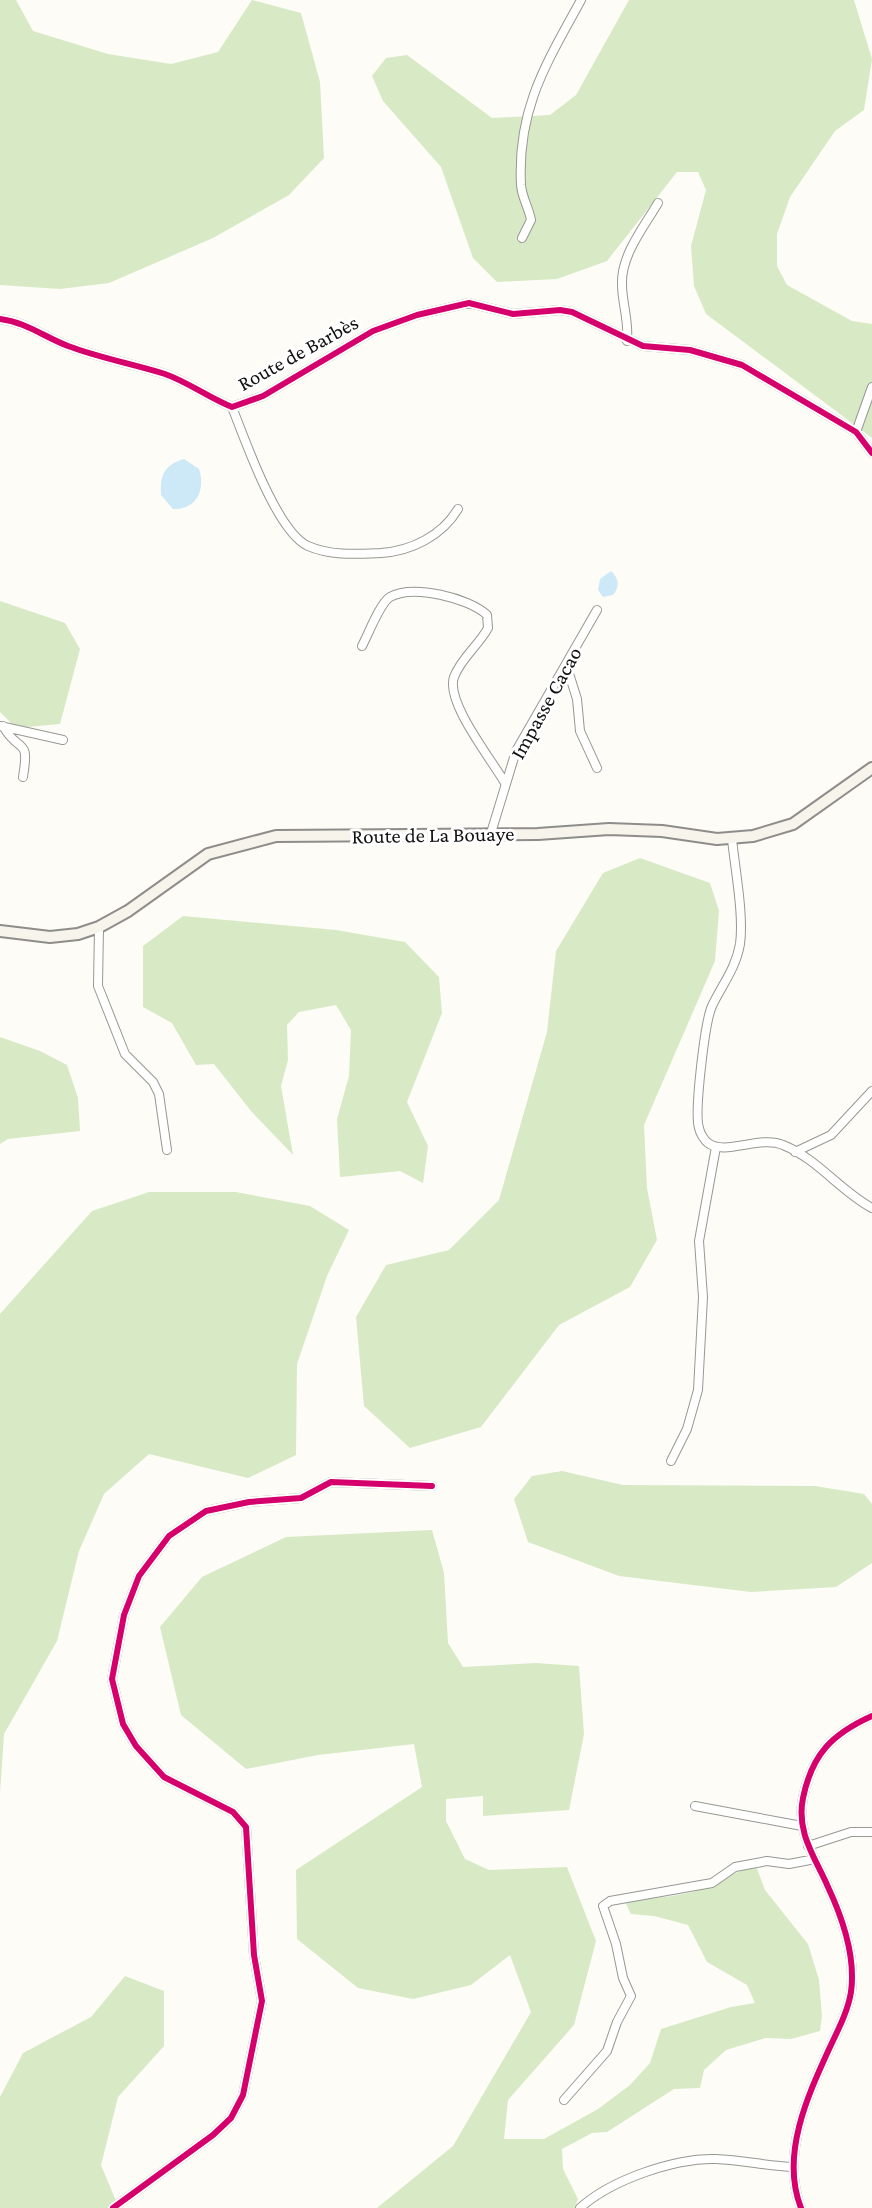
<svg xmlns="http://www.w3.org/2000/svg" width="872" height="2208" viewBox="0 0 872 2208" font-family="'Crimson Pro',serif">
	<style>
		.forest { fill: #d8eac5 }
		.water { fill: #cde8f7 }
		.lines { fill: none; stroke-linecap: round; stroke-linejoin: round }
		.street-casing { stroke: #979795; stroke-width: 10 }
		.secondary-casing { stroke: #8e8d8b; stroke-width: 14 }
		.street { stroke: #fffffe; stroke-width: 8 }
		.secondary { stroke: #f6f4eb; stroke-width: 10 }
		.cycleway-casing { stroke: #fff; stroke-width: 10 }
		.cycleway { stroke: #d6006c; stroke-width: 6 }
		.labels { text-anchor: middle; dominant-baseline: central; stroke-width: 6; stroke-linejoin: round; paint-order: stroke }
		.street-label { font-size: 21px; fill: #111; stroke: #fff }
	</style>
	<rect width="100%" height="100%" fill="#fdfcf7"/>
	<path class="forest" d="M0,0h16l17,31 75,23 63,10 47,-12 34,-52 49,13 19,69 4,76 -35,37 -76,43 -104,45 -49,6 -60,-4z
		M629,0h225l18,59 -8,51 -29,21 -45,66 -13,37v32l10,19 65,36 20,3v114l-166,-124 -12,-28 -3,-40 15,-56 -8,-18h-21l-70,89 -50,18 -60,3 -24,-24 -32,-91 -58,-66 -11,-25 14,-18 21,-3 85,63 58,-3 26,-20z
		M0,601l65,22 15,26 -20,75 -44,4 -16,-16z
		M640,858l70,25 9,28 -4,50 -71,164 3,63 10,52 -27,47 -71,38 -78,102 -71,21 -46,-42 -8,-89 30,-52 63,-15 50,-50 48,-168 9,-81 47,-78z
		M183,916l153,14 69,12 34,35 3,36 -35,89 21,44 -5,37 -23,-12 -60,6 -3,-58 12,-43 2,-46 -15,-25 -37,7 -12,13 1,35 -7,26 12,69 -42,-44 -37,-47 -18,1 -24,-42 -29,-16v-61z
		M0,1037l40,14 27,14 11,33 2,33 -72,8 -8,5z
		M149,1192h87l74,14 39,24 -22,46 -30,88 -1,91 -48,23 -99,-24 -45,40 -25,57 -22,90 -53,93 -4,59v-479l92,-103z
		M562,1471l61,14 192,1 49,8 8,10v59l-36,24 -85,5 -132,-16 -91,-34 -14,-43 18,-23z
		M432,1530l12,43 4,70 15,24 73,-4 43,3 5,68 -15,76 -86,6v-20l-37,3v22l19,38 24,11 78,-3 29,74 -22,84 -66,75 -4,39h40l54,-30 32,-24 20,-22 11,-34 70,-22 24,-4 -8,-18 -40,-23 -19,-37 -34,-9 -23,-2 -6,-12c28,-5 62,-5 88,-17 17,-8 24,-15 43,-19l9,24 43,54 11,36 3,36 -2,15 -29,8 -25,-1 -40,12 -22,20 -4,18 -26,1 -67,43 -15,1 -30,16 1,20 15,30 -3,7 4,2h-202l76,-62 78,-134 -21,-57 -39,30 -58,14 -55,-11 -61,-49 -1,-69 126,-83 -8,-43 -96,11 -72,14 -65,-54 -21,-88 42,-50 84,-40z
		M125,1976l39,15v55l-46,51 -17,68 18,43h-119v-111l23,-44 68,-36z"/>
	<path class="water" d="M184,459l15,10c7,21 -3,41 -26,40l-12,-14c-1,-20 3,-30 23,-36z
		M611,571c8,7 9,16 2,24l-10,2 -5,-7 2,-11z"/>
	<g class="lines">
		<g class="street-casing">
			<path id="street" d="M522,238l9,-18c-2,-12 -9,-22 -10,-35 -4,-76 25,-121 60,-185
				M0,319c26,3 44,18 68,27 32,12 65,18 97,28 23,8 44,24 67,33l31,-11 110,-65 44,-16 52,-12 44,11 47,-4 12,2 71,34 47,4 52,15 114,67 16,21
				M627,341c2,-22 -5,-37 -5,-57 -1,-29 22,-57 36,-81
				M232,407c13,33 45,125 76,139 23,10 49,8 73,7 30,-2 61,-17 77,-44
				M856,432l16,-45
				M362,646c6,-11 18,-43 28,-49 23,-13 79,1 97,18l1,13c-9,17 -27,30 -34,49 -9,25 38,83 51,106
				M566,664l11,35 3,32 17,37
				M0,726l63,14
				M3,726c16,29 27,9 20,51
				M491,833l25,-82 81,-141
				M732,839c3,30 12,76 8,105 -4,24 -18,41 -28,62 -7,15 -18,107 -13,122 1,5 5,12 9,15 17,13 52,-8 75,2 35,14 57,46 89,63
				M99,927l-1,59 27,68 28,28 6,12 8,56
				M795,1152l36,-17 41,-44
				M671,1461l16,-32 11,-39 5,-93 -4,-56 17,-94
				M695,1806l107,20
				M808,1846l43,-14h21
				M564,2100l43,-49 10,-29 14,-26 -8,-18 -7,-34 -13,-38 7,-5 102,-18 23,-16 32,-6 22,3 26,-5
				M113,2208l100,-73 18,-17 12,-23 19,-94 -8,-46 -8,-128 -13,-15 -69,-35 -28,-31 -13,-22 -11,-45 12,-64 15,-39 30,-40 37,-25 43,-9 52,-4 30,-16 101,4
				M580,2208c31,-28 94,-50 136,-49 27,1 51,7 78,8
				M801,2208c-21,-53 7,-113 29,-161 8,-17 18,-36 21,-55 5,-36 -8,-73 -23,-105 -13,-30 -32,-54 -25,-89 9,-44 29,-64 69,-82"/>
		</g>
		<g class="secondary-casing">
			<path id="secondary" d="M0,931l50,6 28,-3 21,-7 29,-16 80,-57 68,-18 262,-2 71,-5 53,2 55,8 36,-3 40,-12 79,-56"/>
		</g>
		<use href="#street" class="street"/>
		<use href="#secondary" class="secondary"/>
		<g class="cycleway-casing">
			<path id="cycleway" d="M0,319c26,3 44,18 68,27 32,12 65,18 97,28 23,8 44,24 67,33l31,-11 110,-65 44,-16 52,-12 44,11 47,-4 12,2 71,34 47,4 52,15 114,67 16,21
				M113,2208l100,-73 18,-17 12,-23 19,-94 -8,-46 -8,-128 -13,-15 -69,-35 -28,-31 -13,-22 -11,-45 12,-64 15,-39 30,-40 37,-25 43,-9 52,-4 30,-16 101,4
				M801,2208c-21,-53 7,-113 29,-161 8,-17 18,-36 21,-55 5,-36 -8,-73 -23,-105 -13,-30 -32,-54 -25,-89 9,-44 29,-64 69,-82"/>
		</g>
		<use href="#cycleway" class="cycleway"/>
	</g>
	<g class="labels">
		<g class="street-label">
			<text transform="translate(298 353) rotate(-29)">Route de Barbès</text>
			<text transform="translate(546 703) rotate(-61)">Impasse Cacao</text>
			<text transform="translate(433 835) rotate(-1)">Route de La Bouaye</text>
		</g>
	</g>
</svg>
